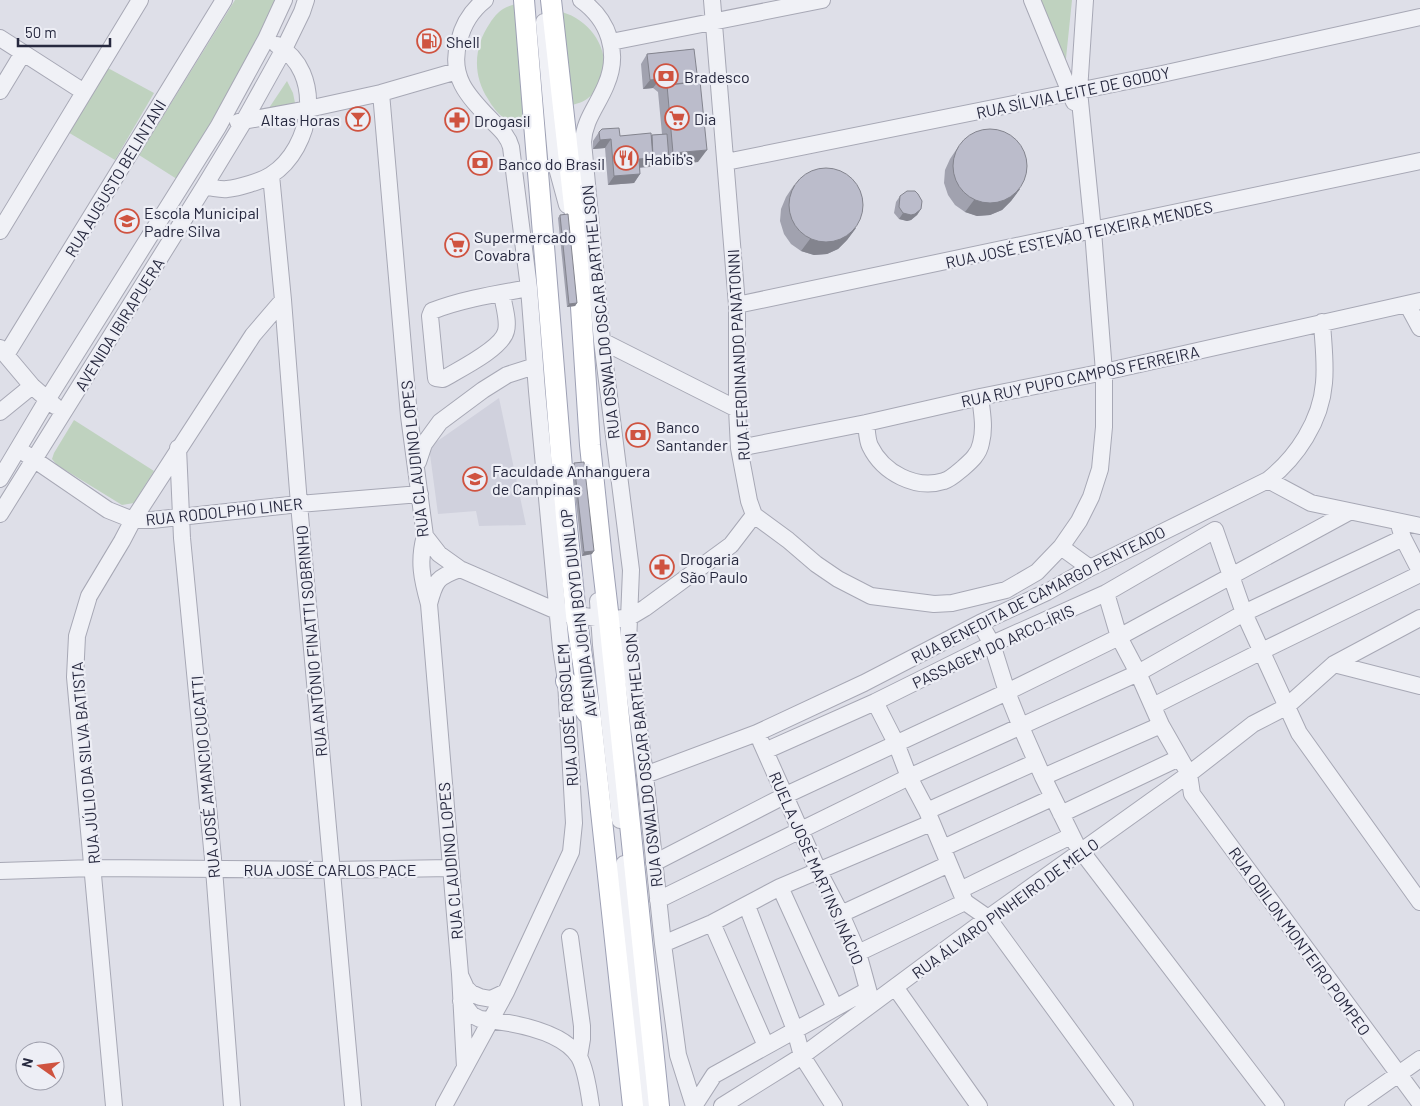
<svg xmlns="http://www.w3.org/2000/svg" width="1420" height="1106" viewBox="0 0 1420 1106" font-family="Barlow,sans-serif">
	<style>
		.built { fill: #d0d1dd }
		.green { fill: #bfd2bf }
		.lines { fill: none; stroke-linecap: round; stroke-linejoin: round }
		.minor-casing { stroke: #a7a8b5; stroke-width: 18 }
		.major-casing { stroke: #9da0b4; stroke-width: 22 }
		.minor { stroke: #f0f1f6; stroke-width: 16 }
		.major { stroke: #fff; stroke-width: 20 }
		.wall { fill: #a1a2af }
		.shaded-wall { fill: #83848e }
		.building { fill: #bbbccb; stroke: #83848e }
		.labels { text-anchor: middle; dominant-baseline: central; stroke-width: 4.5; stroke-linejoin: round; paint-order: stroke }
		.poi-label { font-size: 16px; fill: #27293f; stroke: #edeef5; text-anchor: start }
		.street-label { font-size: 16px; fill: #27293f; stroke: #edeef5 }
	</style>
	<rect width="100%" height="100%" fill="#dedfe8"/>
	<path class="built" d="M499,398l27,127 -47,1 -3,-15 -38,3 -9,-67z"/>
	<path class="green" d="M235,0h45l-100,181 -41,-26z
		M1038,0h34l-7,68z
		M521,2l12,120c-9,0 -18,1 -27,-3 -7,-3 -14,-13 -18,-20 -16,-24 -14,-53 2,-76 3,-5 8,-11 13,-14 5,-3 12,-5 18,-7z
		M557,11c41,7 66,60 30,88 -5,4 -13,5 -18,7z
		M106,67l48,26 -39,67 -49,-29z
		M287,81l6,12 3,15 -33,9z
		M74,420l80,51 -20,32 -12,2 -65,-40 -5,-6 2,-6z"/>
	<g class="lines">
		<g class="minor-casing">
			<path id="minor" d="M581,0c28,20 39,53 25,85 -8,20 -22,35 -23,57l19,199 29,229 -3,73 17,132 18,169 15,111 16,51
				M712,0l25,305v104l2,39 10,53 5,14 34,25 28,24 22,15 33,17 63,8 18,-1 54,-13 31,-18 24,-25 18,-26 12,-24 9,-28 4,-42v-55l-11,-141 -14,-140 6,-91
				M1032,0l42,102
				M544,22l13,146 10,37
				M0,38l84,54
				M611,42l211,-42
				M0,91l23,-38
				M381,93l28,323 16,120c-7,25 -3,43 4,68l31,370 5,93
				M238,122l70,-13 73,-16 76,-22
				M726,162l436,-88 258,-57
				M271,175l12,125 16,204 54,602
				M204,187c8,0 16,3 23,2 11,-1 35,-8 44,-14 42,-27 54,-103 6,-130
				M0,231l140,-231
				M502,293c1,11 7,27 4,38 -4,18 -48,39 -63,48l-7,-1 -6,-62 2,-5c31,-12 64,-17 97,-23
				M1407,304l13,24
				M737,305l683,-144
				M602,341l135,68
				M0,348l32,38 23,20
				M6,355l218,-355
				M0,412l32,-26
				M866,423c1,7 1,17 4,23 13,27 46,44 74,35 7,-2 14,-9 19,-13 8,-7 16,-14 18,-25 4,-15 1,-31 -1,-46
				M178,448l4,90 32,331 18,237
				M739,448l127,-25 114,-26 124,-25 316,-71
				M26,454l82,56 25,10h19l147,-16 121,-10
				M418,462l6,-18 16,-22 43,-32 24,-15 28,-9
				M0,479l47,-79 171,-273 48,-88 18,-39
				M1268,480l43,23 109,23
				M0,514l204,-327 40,-66 40,-72 18,-37 4,-12
				M1400,528l3,10 17,33
				M425,536l14,18 21,15 99,43 50,8 21,-3 15,-9 86,-63 23,-30
				M1061,547l29,21
				M1106,593l13,44 19,36 23,52 28,49 3,20 228,309
				M598,601l3,44 19,175
				M429,604c6,-23 8,-27 31,-35
				M980,623l12,21 15,48 14,35 22,50 33,67 200,262
				M1334,664l86,22
				M875,702l21,41 13,34 18,34 38,91 23,16 137,188
				M1153,706l109,-55 158,-77
				M761,742l57,128 23,44 17,39 14,51
				M765,751l110,-49 117,-58 114,-51 109,-63 29,83 55,120 121,169
				M645,775l112,-42 107,-50 116,-60 67,-31 43,-24 178,-88c29,-23 53,-59 56,-97 2,-20 -1,-41 -2,-61
				M1043,777l118,-52
				M927,811l109,-49
				M1061,814l118,-56
				M943,848l109,-50
				M654,863l132,-68 221,-103 112,-55 230,-125
				M624,864l24,242
				M0,871l94,-3 237,2 120,-2
				M780,887l55,121
				M960,890l111,-54
				M658,900l251,-123 229,-104 106,-60 159,-75
				M747,906l48,124 7,26 32,50
				M841,914l108,-50
				M712,923l54,123
				M570,937l12,89v13l-3,18
				M663,944l49,-21 68,-36 151,-64
				M858,953l107,-51
				M461,977l5,11 5,5 9,4 11,2 15,-7
				M895,987l84,119
				M461,1001l11,14 8,4c29,3 82,11 99,38 7,12 10,35 12,49
				M114,1106l-39,-429 2,-41 12,-40 33,-55 11,-21 120,-185 30,-35
				M444,1106l62,-114 65,-140 3,-29 -8,-142 -5,-33 -24,-257 -8,-103 -18,-141c-3,-11 -10,-17 -18,-25 -23,-24 -45,-44 -34,-81 4,-17 12,-30 26,-41
				M694,1106l20,-31 154,-85
				M722,1106l80,-50 186,-138 201,-144 64,-50 33,-17 48,-43 86,-46
				M1353,1106l67,-47"/>
		</g>
		<g class="major-casing">
			<path id="major" d="M524,0l42,517 10,98 15,104 42,387
				M551,0l24,215 15,230 12,115 7,60 50,486
				M566,681l21,32"/>
		</g>
		<use href="#minor" class="minor"/>
		<use href="#major" class="major"/>
	</g>
	<path class="wall" d="M694,49l4,113 -58,6v6l-6,9 -26,2 -3,-37 -12,1v-8l6,-9 21,4 32,-1 10,-1 -4,-42 -5,-4 -10,1 -2,-25 6,-10z
		M958,147l62,42 -9,12 -9,9 -12,5 -13,1 -12,-4 -10,-7 -7,-10 -4,-12 1,-13 5,-11z
		M794,185l62,43 -9,12 -9,9 -11,5 -13,1 -13,-4 -10,-7 -7,-10 -4,-13 1,-12 5,-12z
		M900,196l21,13 -4,6 -6,5 -4,1 -8,-2 -5,-6 2,-11z
		M560,215l17,88 -2,3 -8,1 -9,-89z
		M574,463l18,91 -10,2 -10,-90z"/>
	<path class="shaded-wall" d="M660,79l-7,9 -10,1 7,-9z
		M611,139l-6,9 -12,1 7,-9z
		M707,150l-9,12 -34,3 9,-12z
		M653,158l16,1 -5,6 -31,3 6,-9z
		M640,174l-6,9 -26,2 6,-9z
		M1020,189l-9,12 -9,9 -12,5 -13,1 -12,-4 9,-12z
		M921,209l-4,6 -6,5 -4,1 -8,-2 4,-6z
		M856,228l-9,12 -9,9 -11,5 -13,1 -13,-4 9,-12z
		M577,303l-2,3 -8,1 2,-3z
		M594,551l-2,3 -10,2 2,-4z"/>
	<path class="building" d="M694,49l4,33 -31,3 -2,3 -1,-5 -4,-4 -10,1 -3,-26z
		M700,81l7,69 -34,3 -6,-68z
		M619,128l1,8 31,-3 2,25 -14,1 1,15 -26,2 -3,-37 -11,1 -1,-8 3,-3z
		M953 166a37 37 0 1 1 74 0a37 37 0 1 1-74 0Z
		M667,134l2,25 -18,2 2,-3 -1,-23z
		M789 205a37 37 0 1 1 74 0a37 37 0 1 1-74 0Z
		M907,191h8l3,3 4,7 -1,8 -6,5 -4,1 -8,-2 -4,-6 1,-11z
		M568,214l9,89 -8,1 -9,-89z
		M584,462l10,89 -10,1 -10,-89z"/>
	<defs>
		<g id="fuel-ring" transform="scale(1.25)"><circle r="9.5" fill="#edeef5" stroke="#cf5340" stroke-width="1.5"/><path d="M-5.5-6h7V0h2V4h1.3V-2.5L3-4.5l.8-.8L6-3V5H2.5V1h-1V6h-7ZM-4.2-4.7v3.2H.2V-4.7Z" fill="#cf5340"/></g>
		<g id="bank-ring" transform="scale(1.25)"><circle r="9.5" fill="#edeef5" stroke="#cf5340" stroke-width="1.5"/><path d="M-6-4H6V4H-6ZM0-2.3a2.3 2.3 0 1 0 0 4.6a2.3 2.3 0 1 0 0-4.6Z" fill="#cf5340"/></g>
		<g id="supermarket-ring" transform="scale(1.25)"><circle r="9.5" fill="#edeef5" stroke="#cf5340" stroke-width="1.5"/><path d="M-6-5.5h2.5l.6 2H6L4.5 2H-2.5L-4.4-4H-6ZM-1.5 3.2a1.3 1.3 0 1 0 .1 0ZM3 3.2a1.3 1.3 0 1 0 .1 0Z" fill="#cf5340"/></g>
		<g id="bar-ring" transform="scale(1.25)"><circle r="9.5" fill="#edeef5" stroke="#cf5340" stroke-width="1.5"/><path d="M-6-5H6L.8 .8V4.5H3.5V6h-7V4.5H-.8V.8Z" fill="#cf5340"/></g>
		<g id="pharmacy-ring" transform="scale(1.25)"><circle r="9.5" fill="#edeef5" stroke="#cf5340" stroke-width="1.5"/><path d="M-2-6h4v4h4v4h-4v4h-4v-4h-4v-4h4Z" fill="#cf5340"/></g>
		<g id="restaurant-ring" transform="scale(1.25)"><circle r="9.5" fill="#edeef5" stroke="#cf5340" stroke-width="1.5"/><path d="M-5-6h1v4h1v-4h1v4h1v-4h1v5L-1.5 .5V6h-2V.5L-5-1ZM5-6V6H3V1.5H1.5Q1.5-4 5-6Z" fill="#cf5340"/></g>
		<g id="school-ring" transform="scale(1.25)"><circle r="9.5" fill="#edeef5" stroke="#cf5340" stroke-width="1.5"/><path d="M0-5L7-2L0 1L-7-2ZM-4 1L0 2.5L4 1V4Q0 6-4 4Z" fill="#cf5340"/></g>
		<g id="university-ring" transform="scale(1.25)"><circle r="9.5" fill="#edeef5" stroke="#cf5340" stroke-width="1.5"/><path d="M0-5L7-2L0 1L-7-2ZM-4 1L0 2.5L4 1V4Q0 6-4 4Z" fill="#cf5340"/></g>
	</defs>
	<g fill-rule="evenodd">
		<use href="#fuel-ring" x="429" y="41"/>
		<use href="#bank-ring" x="666" y="76"/>
		<use href="#supermarket-ring" x="677" y="118"/>
		<use href="#bar-ring" x="358" y="119"/>
		<use href="#pharmacy-ring" x="457" y="120"/>
		<use href="#restaurant-ring" x="626" y="158"/>
		<use href="#bank-ring" x="480" y="163"/>
		<use href="#school-ring" x="127" y="221"/>
		<use href="#supermarket-ring" x="457" y="245"/>
		<use href="#bank-ring" x="638" y="435"/>
		<use href="#university-ring" x="475" y="479"/>
		<use href="#pharmacy-ring" x="662" y="567"/>
	</g>
	<g class="labels">
		<g class="poi-label">
			<text x="446" y="41">Shell</text>
			<text x="684" y="76">Bradesco</text>
			<text x="694" y="118">Dia</text>
			<text x="340" y="119" text-anchor="end">Altas Horas</text>
			<text x="474" y="120">Drogasil</text>
			<text x="644" y="158">Habib's</text>
			<text x="498" y="163">Banco do Brasil</text>
			<text x="144" y="212">Escola Municipal<tspan x="144" dy="18">Padre Silva</tspan></text>
			<text x="474" y="236">Supermercado<tspan x="474" dy="18">Covabra</tspan></text>
			<text x="656" y="426">Banco<tspan x="656" dy="18">Santander</tspan></text>
			<text x="492" y="470">Faculdade Anhanguera<tspan x="492" dy="18">de Campinas</tspan></text>
			<text x="680" y="558">Drogaria<tspan x="680" dy="18">São Paulo</tspan></text>
		</g>
		<g class="street-label">
			<text transform="translate(1073 92) rotate(-12)">RUA SÍLVIA LEITE DE GODOY</text>
			<text transform="translate(115 178) rotate(-59)">RUA AUGUSTO BELINTANI</text>
			<text transform="translate(1079 234) rotate(-12)">RUA JOSÉ ESTEVÃO TEIXEIRA MENDES</text>
			<text transform="translate(600 312) rotate(-96)">RUA OSWALDO OSCAR BARTHELSON</text>
			<text transform="translate(119 324) rotate(-58)">AVENIDA IBIRAPUERA</text>
			<text transform="translate(738 355) rotate(-93)">RUA FERDINANDO PANATONNI</text>
			<text transform="translate(1080 376) rotate(-12)">RUA RUY PUPO CAMPOS FERREIRA</text>
			<text transform="translate(414 459) rotate(-96)">RUA CLAUDINO LOPES</text>
			<text transform="translate(224 511) rotate(-6)">RUA RODOLPHO LINER</text>
			<text transform="translate(1038 594) rotate(-27)">RUA BENEDITA DE CAMARGO PENTEADO</text>
			<text transform="translate(578 613) rotate(-97)">AVENIDA JOHN BOYD DUNLOP</text>
			<text transform="translate(311 641) rotate(-95)">RUA ANTÔNIO FINATTI SOBRINHO</text>
			<text transform="translate(993 646) rotate(-25)">PASSAGEM DO ARCO-ÍRIS</text>
			<text transform="translate(567 715) rotate(-94)">RUA JOSÉ ROSOLEM</text>
			<text transform="translate(643 760) rotate(-96)">RUA OSWALDO OSCAR BARTHELSON</text>
			<text transform="translate(85 763) rotate(-95)">RUA JÚLIO DA SILVA BATISTA</text>
			<text transform="translate(205 777) rotate(-95)">RUA JOSÉ AMANCIO CUCATTI</text>
			<text transform="translate(450 861) rotate(-95)">RUA CLAUDINO LOPES</text>
			<text transform="translate(817 868) rotate(66)">RUELA JOSÉ MARTINS INÁCIO</text>
			<text x="330" y="869">RUA JOSÉ CARLOS PACE</text>
			<text transform="translate(1005 908) rotate(-36)">RUA ÁLVARO PINHEIRO DE MELO</text>
			<text transform="translate(1300 941) rotate(54)">RUA ODILON MONTEIRO POMPEO</text>
		</g>
	</g>
	<g transform="translate(40 1066) rotate(284)"><circle r="24" fill="#edeef5" stroke="#9e9fac"/>
	<path d="M0-4L9 19L0 12L-9 19Z" fill="#cf5340"/>
	<text y="-8" font-size="14" font-weight="bold" text-anchor="middle" fill="#27293f">N</text>
	</g>
	<path d="M18 38v8h92v-8" fill="none" stroke="#27293f" stroke-width="2.5"/>
	<text x="25" y="38" font-size="15" fill="#27293f" stroke="#edeef5" stroke-width="4" paint-order="stroke">50 m</text>
</svg>
